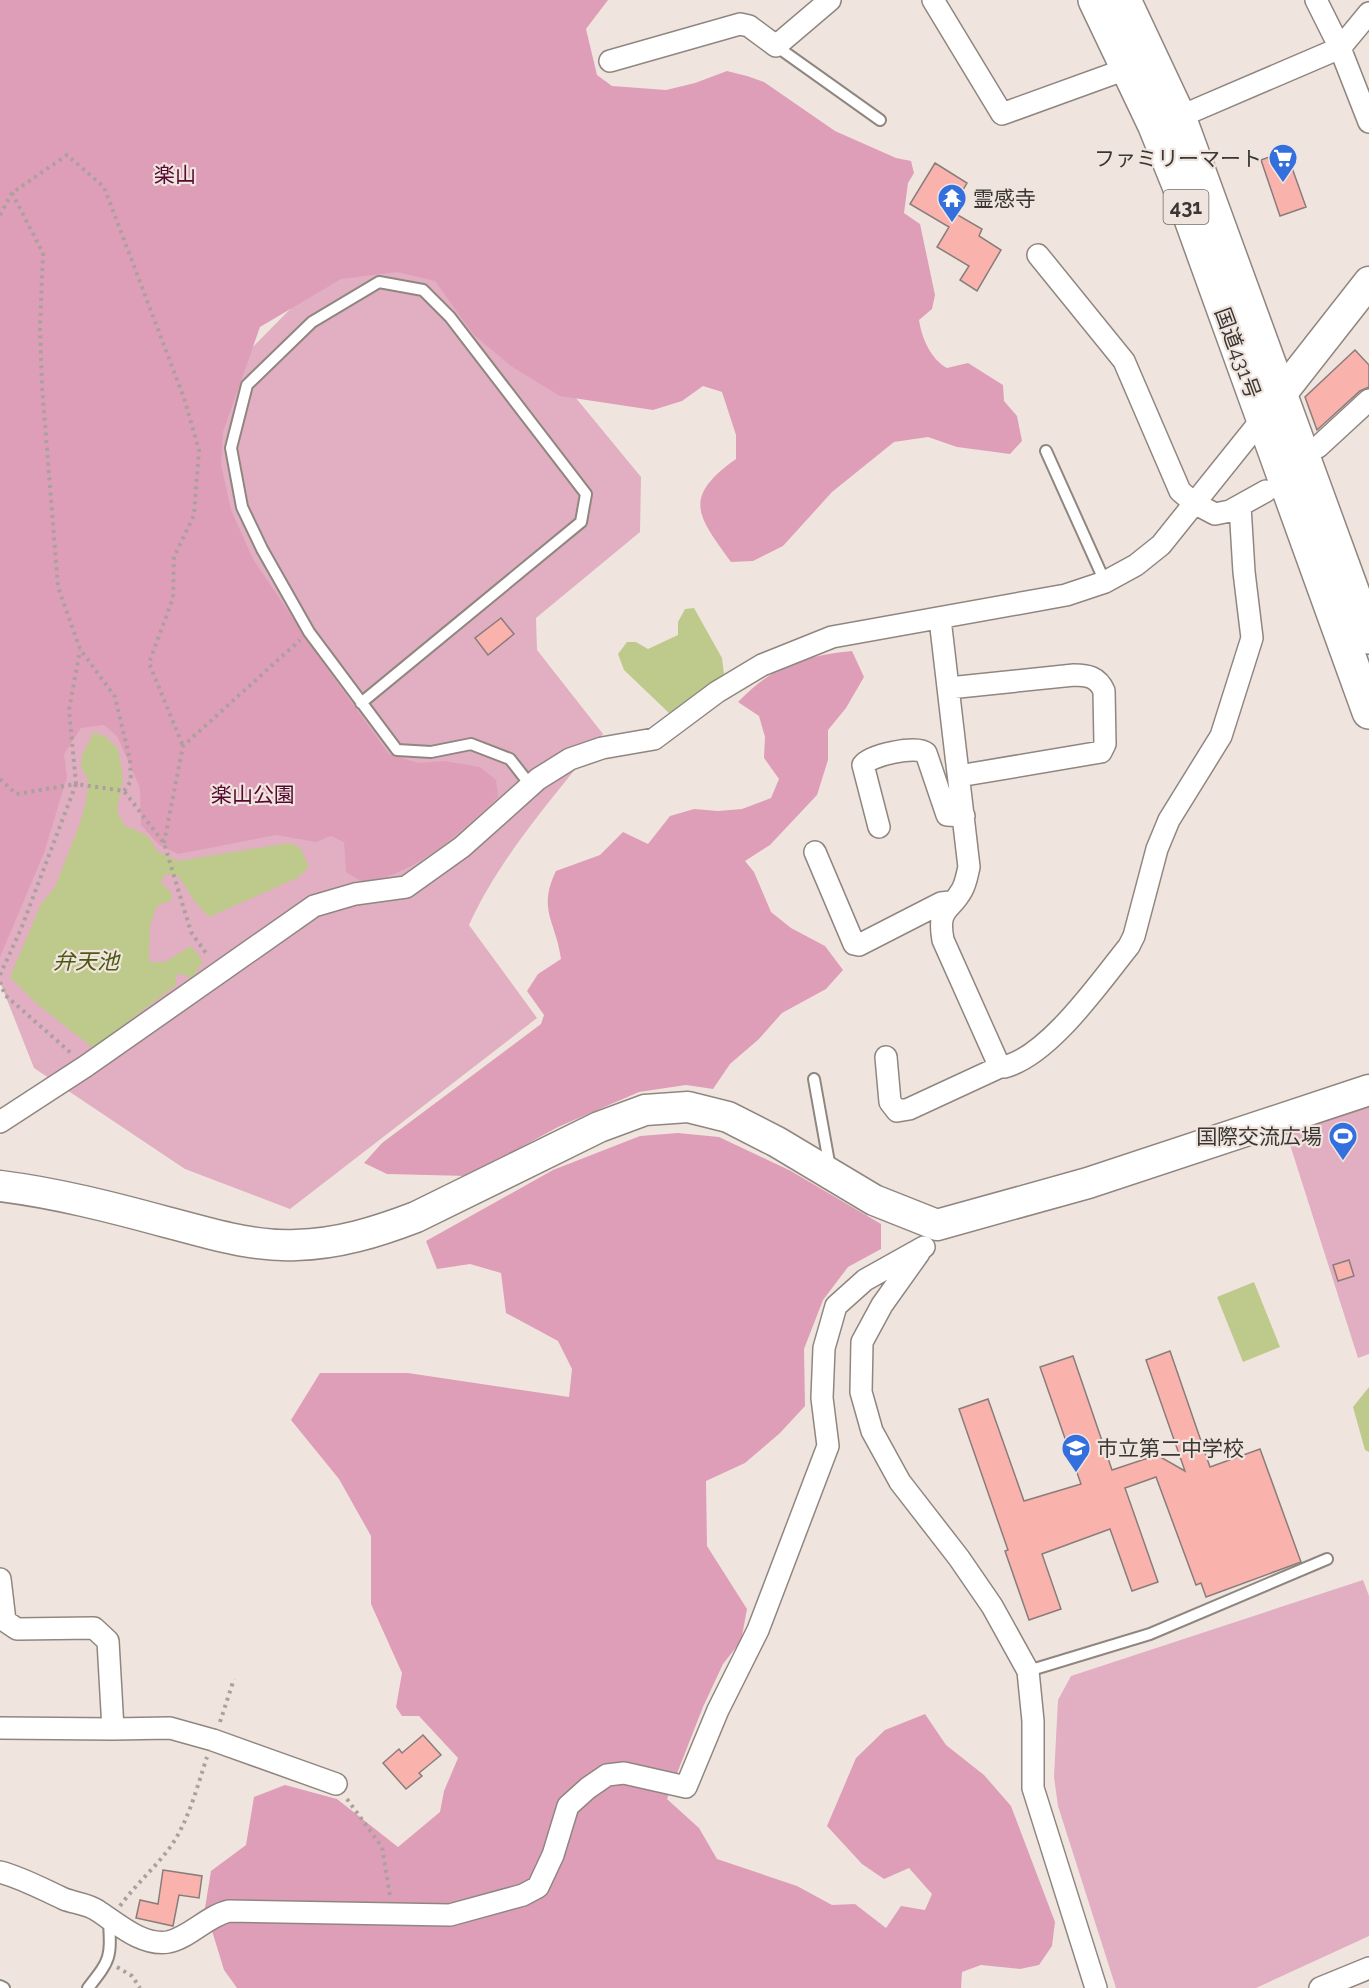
<svg xmlns="http://www.w3.org/2000/svg" width="1369" height="1988" viewBox="0 0 1369 1988" font-family="Raleway,'Noto Sans JP',sans-serif">
	<style>
		.green { fill: #e1aec2 }
		.forest { fill: #df9eb8 }
		.water { fill: #beca8c }
		.building { fill: #f9b2ac; stroke: #897d7c; stroke-width: 1.5 }
		.lines { fill: none; stroke-linecap: round; stroke-linejoin: round }
		.lane-casing { stroke: #908680; stroke-width: 14 }
		.street-casing { stroke: #908680; stroke-width: 24 }
		.secondary-casing { stroke: #908680; stroke-width: 33 }
		.highway-casing { stroke: #908680; stroke-width: 36 }
		.path { stroke: #aaa19c; stroke-width: 4; stroke-dasharray: 3 4.5; stroke-linecap: butt }
		.lane { stroke: #fff; stroke-width: 10 }
		.street { stroke: #fff; stroke-width: 21 }
		.secondary { stroke: #fff; stroke-width: 30 }
		.highway { stroke: #fff; stroke-width: 33 }
		.labels { text-anchor: middle; dominant-baseline: central; stroke-width: 4.5; stroke-linejoin: round; paint-order: stroke }
		.shield { fill: #f0e5de; stroke: #716a66; stroke-width: 1.5 }
		.shield-label { font-size: 20px; font-weight: bold; fill: #3a3633 }
		.poi-label { font-size: 21px; fill: #3a3633; stroke: #f0e5de; text-anchor: end }
		.park-label { font-size: 21px; fill: #550832; stroke: #f0e5de }
		.street-label { font-size: 21px; fill: #3a3633; stroke: #f0e5de }
		.water-label { font-size: 22px; font-style: italic; fill: #4e5812; stroke: #f0e5de }
	</style>
	<rect width="100%" height="100%" fill="#f0e5de"/>
	<path class="green" d="M440,233l201,244 -1,55 -104,86 1,32 66,84c-46,60 -102,120 -134,191l68,93 -247,191 -105,-40 -151,-101 -34,-86v-203l225,-404 93,-94z
		M1369,1102v252l-11,4 -73,-229z
		M1363,1580l6,16v340l-113,52h-140l-58,-182 -4,-29 4,-77 13,-24z"/>
	<path class="forest" d="M0,0h608l-22,29 11,46 15,11 54,4 29,-7 32,-12 20,5 17,6 71,49 61,27 15,3 3,12 -6,10 -4,30 16,11 15,71 -3,14 -13,11c3,19 12,39 28,48l21,-5 35,22 1,16 13,15 5,25 -12,13 -53,-7 -29,-10 -34,5 -62,50 -49,54 -30,15 -22,1c-33,-46 -50,-64 5,-103v-24l-14,-43 -19,-6 -21,15 -29,9 -93,-14 -49,-30 -38,-32 -38,-53 -38,-9 -56,7 -81,48 -37,105 -2,32 10,46 22,49 72,107 64,88 29,9 26,-2 36,6 16,13 2,17c-36,35 -84,78 -134,86l-18,-11 -2,-30 -13,-6 -15,6 -40,-7 -98,19 -19,-9 -18,-20 -1,-37 -23,-52 -13,-11 -23,3 -17,26 3,23 -23,76 -44,104z
		M852,651l12,26 -18,31 -18,22v30l-11,35 -47,50 -25,16 9,11 17,40 20,16 34,18 18,24 -17,19 -44,24 -23,26 -29,25 -17,25 -27,-4 -47,7 -81,35 -90,49 -81,-2 -23,-11 18,-20 159,-119 3,-9 -17,-24 11,-17 23,-15c-5,-38 -24,-49 -5,-88l44,-16 23,-23 25,12 22,-28 24,-7 24,2 24,-2 29,-11 8,-19 -15,-21 1,-21 -6,-21 -21,-14c35,-36 65,-46 114,-51z
		M678,1133l41,4 72,34 90,53v25l-33,18 -25,33 -19,49 1,57 -25,27 -35,30 -39,18 1,65 40,63 -6,32 -18,23 -20,43 -36,92 32,29 18,31 80,27 35,19 23,-1 31,24 15,-22 24,4 7,-16 -23,-26 -25,11 -22,-15 -35,-38 29,-68 29,-28 40,-16 21,31 38,30 27,31 44,116 -3,24 -13,19 -19,4 -39,-4 -19,7 -1,16h-724l-13,-18 -19,-62 6,-37 35,-26 8,-48 31,-12 52,14 61,48 42,-35 4,-21 14,-33 -39,-42h-17l-6,-9 6,-34 -31,-69v-68l-32,-57 -48,-59 29,-47h88l161,24 3,-28 -14,-28 -52,-28 -5,-40 -31,-9 -33,5 -11,-28 127,-71 87,-34z"/>
	<path class="water" d="M694,608l28,50 2,16 -46,37 -9,2 -45,-43 -6,-16 9,-12h9l12,7 30,-14v-13l7,-13z
		M94,732l12,5 12,12 5,29 -6,33 7,14 24,11 10,16 20,9 111,-18 11,4 9,20 -12,11 -88,39 -14,-15 -17,-26 -13,-2 -4,9 10,9 1,8 -15,6 -7,19 -1,37h16l26,-16 12,15 -11,18 -9,-5 -7,1v10l-83,63 -56,-44 -27,-27 31,-73 14,-17 24,-61 7,-24 2,-22 -7,-13 1,-12z
		M1254,1282l26,65 -37,15 -26,-65z
		M1369,1387v65l-4,-2 -12,-43z"/>
	<path class="building" d="M1286,151l20,56 -26,9 -19,-56z
		M935,163l32,20 -8,14 6,3 -9,14 26,15 -3,7 22,14 -24,41 -17,-11 9,-14 -32,-19 12,-20 -39,-23z
		M1355,350l14,15v22l-9,4 -43,39 -12,-33z
		M501,618l13,16 -26,21 -13,-17z
		M1349,1260l5,16 -16,5 -5,-16z
		M1170,1351l40,116 50,-18 41,113 -95,35 -5,-14 -5,2 -40,-108 -31,11 33,94 -26,9 -22,-62 -68,25 19,55 -32,11 -24,-69 3,-1 -49,-141 29,-10 36,102 57,-17 -41,-117 33,-11 39,114 45,-15 28,16 -39,-111z
		M423,1735l18,20 -22,18 3,3 -16,13 -23,-26 16,-14 3,4z
		M163,1870l39,6 -3,22 -20,-3 -6,31 -37,-8 4,-18 18,4z"/>
	<g class="lines">
		<g class="lane-casing">
			<path id="lane" d="M776,46l104,74
				M1046,451l59,131
				M361,703l220,-181 5,-28 -136,-177 -27,-27 -44,-8 -67,40 -65,63 -16,63 11,59 20,42 47,83 88,118 34,2 40,-8 39,15 21,27
				M814,1079l16,89
				M1028,1671l122,-37 177,-75
				M0,1986l4,2
				M88,1988c23,-29 23,-30 21,-67"/>
		</g>
		<g class="street-casing">
			<path id="street" d="M933,0l69,114 127,-46
				M1316,0l24,48 29,74
				M610,61l130,-37 9,2 27,20 54,-46
				M1179,117l161,-69 29,-35
				M1038,255l86,106 56,130 14,12 21,11 15,-3 36,-20
				M1318,447l51,-47
				M940,619l29,248c-2,8 -3,16 -7,23 -12,22 -25,17 -19,50l55,123 6,4c45,-11 96,-85 125,-121l5,-10 23,-87 12,-29 52,-84 31,-98 -8,-66 -4,-66
				M949,688l125,-13c14,0 24,2 30,16l1,53 -4,8 -142,24
				M879,827l-16,-62c7,-10 54,-20 63,-12l21,62 17,1
				M815,852l39,92 5,1 82,-42 9,-1
				M886,1057l4,45 7,9 12,-2 93,-43
				M0,1122l86,-56 228,-160 41,-12 51,-7 56,-40 76,-68 32,-20 32,-11 52,-9 63,-47 45,-27 70,-28 234,-42 39,-13 31,-17 25,-20 101,-126
				M919,1253l-37,52 -20,37 -1,50 11,39 28,51 59,76 33,48 36,65 5,50v67l63,200
				M0,1579l5,42 12,8 77,-1 14,13 5,88 -113,-1
				M113,1729l57,-1 43,12 123,44
				M0,1872c23,6 42,17 64,27 10,4 25,5 34,12 20,13 44,35 70,31 21,-4 39,-26 61,-31l221,4 73,-20 15,-8 15,-32 15,-49 20,-18 19,-13 17,-2 62,14 32,-77 40,-80 70,-184 -6,-48 2,-50 12,-42 29,-26 59,-33
				M1320,1988l49,-20"/>
		</g>
		<g class="secondary-casing">
			<path id="secondary" d="M1267,412l102,-130
				M0,1186c56,7 111,21 166,36 43,11 85,25 130,23 42,-1 81,-13 120,-28l183,-90 46,-17 43,-3 40,10 49,25 97,58 63,25 151,-42 281,-93"/>
		</g>
		<g class="highway-casing">
			<path id="highway" d="M1095,0l60,126 23,57 191,529
				M1124,0l55,117 190,520"/>
		</g>
		<path class="path" d="M0,215l12,-22
			M0,779l16,15 60,-10 -7,-74 11,-60
			M124,791l7,-10 -1,-21 -15,-63 -35,-48 -22,-62 -16,-201 -2,-58 3,-75 -31,-60 55,-38 37,32 80,211 15,52 -5,65 -20,42 -1,41 -24,65 34,83
			M164,843l19,-97 117,-106
			M0,975l21,-46 55,-145 48,7 40,52 27,89 17,24
			M0,982l5,13 66,58
			M220,1722l14,-43
			M347,1799l35,48 8,49
			M120,1906c16,-22 35,-38 51,-60 18,-26 26,-59 36,-89
			M117,1967l15,9 8,12"/>
		<use href="#lane" class="lane"/>
		<use href="#street" class="street"/>
		<use href="#secondary" class="secondary"/>
		<use href="#highway" class="highway"/>
	</g>
	<defs>
		<g id="supermarket-pin" transform="scale(1.5)"><path d="M0 17L-7.5 6A9.5 9.5 0 1 1 7.5 6Z" fill="#336fdd" stroke="#f0e5de"/><path d="M-6-5.5h2.5l.6 2H6L4.5 2H-2.5L-4.4-4H-6ZM-1.5 3.2a1.3 1.3 0 1 0 .1 0ZM3 3.2a1.3 1.3 0 1 0 .1 0Z" fill="#fff"/></g>
		<g id="temple-pin" transform="scale(1.5)"><path d="M0 17L-7.5 6A9.5 9.5 0 1 1 7.5 6Z" fill="#336fdd" stroke="#f0e5de"/><path d="M0-6L5-2H3V0L6.5 2.5H4V6H1.5V3h-3V6H-4V2.5H-6.5L-3 0V-2H-5Z" fill="#fff"/></g>
		<g id="stadium-pin" transform="scale(1.5)"><path d="M0 17L-7.5 6A9.5 9.5 0 1 1 7.5 6Z" fill="#336fdd" stroke="#f0e5de"/><path d="M0-5a6.5 5 0 1 0 0 10a6.5 5 0 1 0 0-10ZM-3.5-1.8h7v3.6h-7Z" fill="#fff"/></g>
		<g id="school-pin" transform="scale(1.5)"><path d="M0 17L-7.5 6A9.5 9.5 0 1 1 7.5 6Z" fill="#336fdd" stroke="#f0e5de"/><path d="M0-5L7-2L0 1L-7-2ZM-4 1L0 2.5L4 1V4Q0 6-4 4Z" fill="#fff"/></g>
	</defs>
	<g fill-rule="evenodd">
		<use href="#supermarket-pin" x="1283" y="158"/>
		<use href="#temple-pin" x="952" y="198"/>
		<use href="#stadium-pin" x="1343" y="1136"/>
		<use href="#school-pin" x="1076" y="1448"/>
	</g>
	<g class="labels">
		<rect class="shield" x="1163.5" y="190" width="45" height="34" rx="4.5"/>
		<g class="shield-label">
			<text x="1186" y="207">431</text>
		</g>
		<g class="poi-label">
			<text x="1262" y="158">ファミリーマート</text>
			<text x="973" y="198" text-anchor="start">霊感寺</text>
			<text x="1322" y="1136">国際交流広場</text>
			<text x="1097" y="1448" text-anchor="start">市立第二中学校</text>
		</g>
		<g class="park-label">
			<text x="175" y="174">楽山</text>
			<text x="253" y="794">楽山公園</text>
		</g>
		<g class="street-label">
			<text transform="translate(1238 353) rotate(70)">国道431号</text>
		</g>
		<g class="water-label">
			<text x="86" y="961">弁天池</text>
		</g>
	</g>
</svg>
